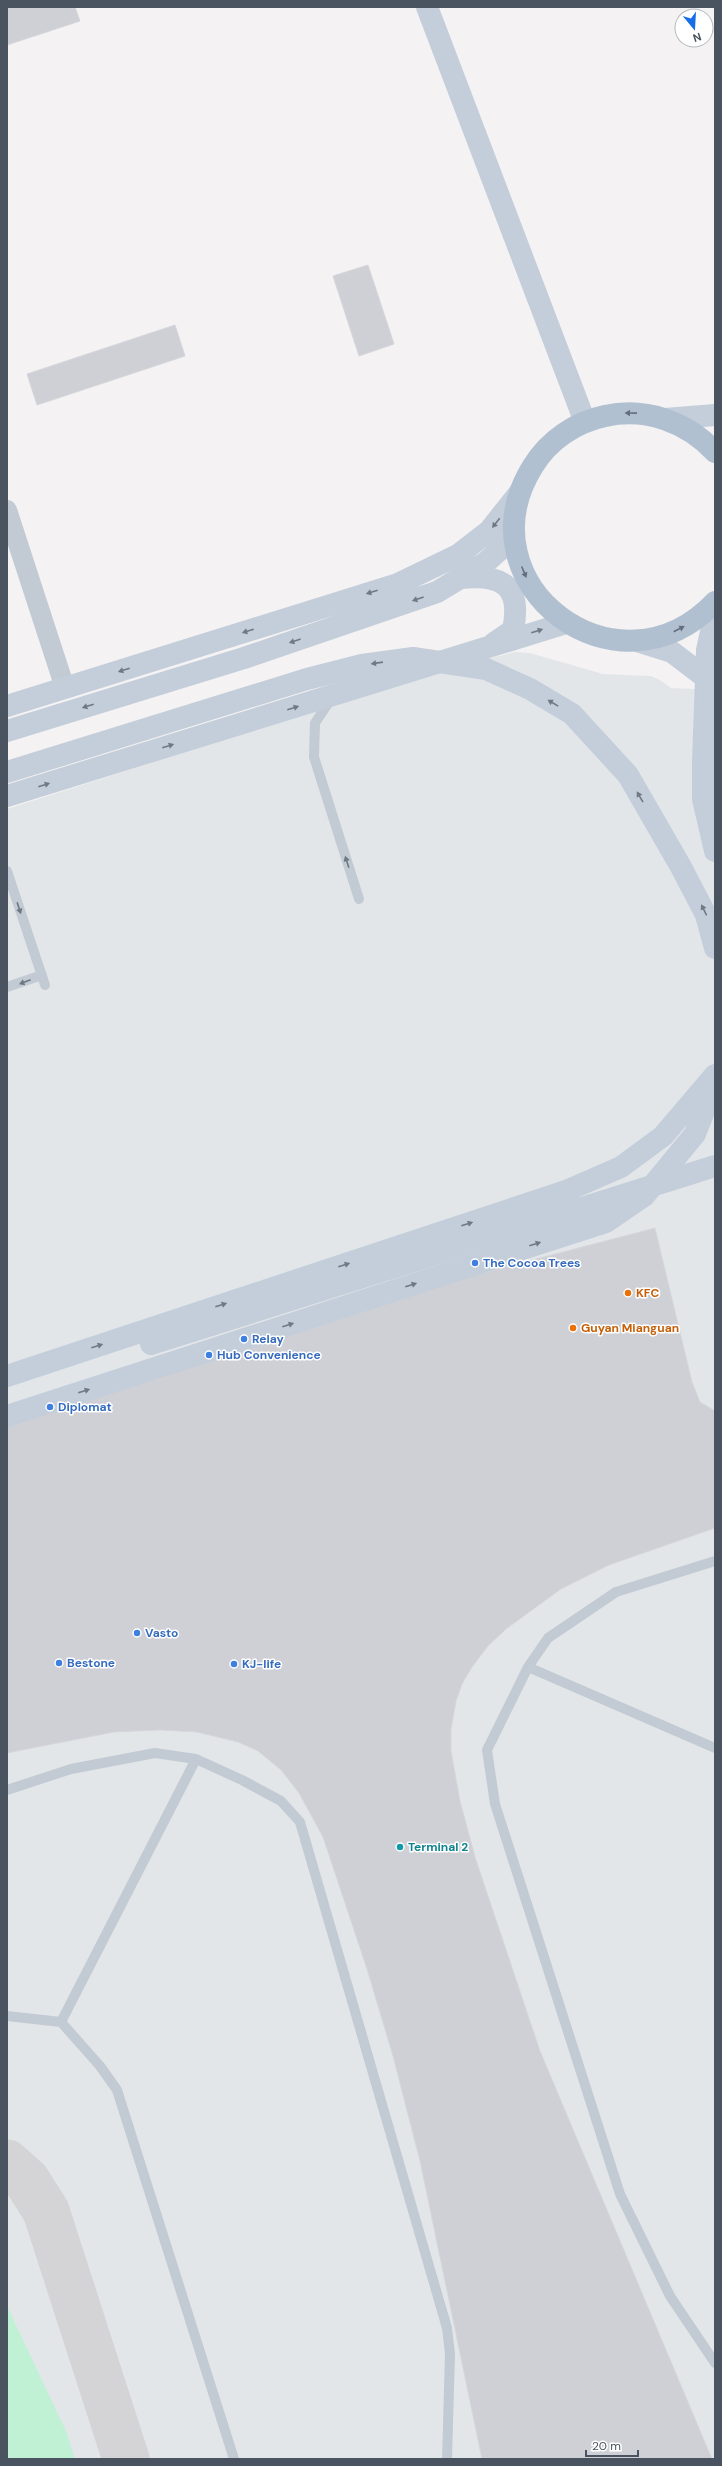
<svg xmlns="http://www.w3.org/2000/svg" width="722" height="2466" viewBox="0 0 722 2466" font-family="'DM Sans',sans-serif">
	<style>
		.airport { fill: #e3e6e9 }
		.green { fill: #c1f1d4 }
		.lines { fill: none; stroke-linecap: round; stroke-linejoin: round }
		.taxiway { stroke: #d4d4d7; stroke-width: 47 }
		.building { fill: #ced0d6; stroke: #d5d7dd }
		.lane { stroke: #c2cbd3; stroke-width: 10 }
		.street { stroke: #c2cbd3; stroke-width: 20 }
		.secondary { stroke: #c4ceda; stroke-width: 22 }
		.primary { stroke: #b1c0d0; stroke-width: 22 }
		.secondary-bridge { stroke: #c4ceda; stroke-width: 22 }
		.oneway { fill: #636f7c }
		.oneway2 { fill: #6e7985 }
		.oneway3 { fill: #6d7882 }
		.shop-dot { fill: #3f7fe0; stroke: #fff; stroke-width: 1.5 }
		.food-dot { fill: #e8710a; stroke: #fff; stroke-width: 1.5 }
		.culture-dot { fill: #0f9aa8; stroke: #fff; stroke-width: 1.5 }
		.labels { text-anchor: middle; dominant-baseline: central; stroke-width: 3; stroke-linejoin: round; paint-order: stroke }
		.shop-label { font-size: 12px; font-weight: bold; fill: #366cbe; stroke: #fff; text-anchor: start }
		.food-label { font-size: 12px; font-weight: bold; fill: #c56008; stroke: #fff; text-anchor: start }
		.culture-label { font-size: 12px; font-weight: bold; fill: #0d838f; stroke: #fff; text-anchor: start }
	</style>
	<rect width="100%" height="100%" fill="#f4f2f2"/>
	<path class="airport" d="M515,652l15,1 73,21 48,2 9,4 11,8 44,2v1769h-708v-1650l435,-139z"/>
	<path class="green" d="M7,2306l59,125 9,28h-68z"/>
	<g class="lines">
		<path class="taxiway" d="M7,2163l20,18 19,30 80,248"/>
	</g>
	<path class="building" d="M7,7h68l5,14 -73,24z
		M368,265l26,79 -35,12 -26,-80z
		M175,325l10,31 -148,49 -10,-31z
		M655,1228l37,154 8,20 15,9v117l-106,37 -48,24 -55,40 -18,17 -16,21 -10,17 -6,17 -5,28v22l9,50 15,56 65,194 172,408h-230l-62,-298 -27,-105 -26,-87 -44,-132 -24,-44 -18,-23 -23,-19 -20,-9 -41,-10 -37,-2 -46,2 -107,21v-328l441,-143z"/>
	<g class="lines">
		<path class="lane" d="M331,699l-16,24 -1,34 45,142
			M7,871l38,114
			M7,987l35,-12
			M715,1561l-99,31 -68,46 -20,29 -41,83 8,54 125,390 50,102 45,67
			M528,1667l187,81
			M7,1790l64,-21 84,-16 41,6 46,21 39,21 19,21 147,506 3,26 -3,105
			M7,2016l54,6 39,44 17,24 117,369
			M61,2022l135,-263"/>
		<path class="street" d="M7,510l58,178"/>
		<path class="secondary" d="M427,7l158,415
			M665,419l50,-4
			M461,578c42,-4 61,8 52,52l-19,13
			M715,613l-8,37 -4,112v37l12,52
			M637,641l35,11 34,26
			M7,706l391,-122 60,-29 31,-24 31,-39
			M7,731l237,-73 193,-66 48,-29 17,-15 12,-20
			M7,796l559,-173
			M151,1344l564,-178
			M7,1376l559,-185 55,-24 42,-31 52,-61"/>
		<path class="primary" d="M715,452c-28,-30 -69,-45 -110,-36 -29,6 -56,24 -72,50 -74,119 85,238 182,136"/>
		<path class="secondary-bridge" d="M7,772l300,-93 55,-14 51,-7 73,11 44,20 42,25 56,61 53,92 25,48 9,33
			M7,1416l599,-194 38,-26 51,-62 20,-51"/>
	</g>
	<defs><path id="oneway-solid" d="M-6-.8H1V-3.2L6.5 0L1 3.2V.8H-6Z"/></defs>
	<g class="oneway">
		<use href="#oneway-solid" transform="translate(631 413) rotate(-179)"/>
		<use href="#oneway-solid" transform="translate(524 572) rotate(67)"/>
		<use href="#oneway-solid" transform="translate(679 629) rotate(-27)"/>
	</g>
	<g class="oneway2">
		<use href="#oneway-solid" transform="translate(496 523) rotate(128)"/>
		<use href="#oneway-solid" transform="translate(372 592) rotate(163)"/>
		<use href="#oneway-solid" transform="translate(418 599) rotate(161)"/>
		<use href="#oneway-solid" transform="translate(248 631) rotate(163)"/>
		<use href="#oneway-solid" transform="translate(537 631) rotate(-17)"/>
		<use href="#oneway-solid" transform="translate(295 641) rotate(161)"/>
		<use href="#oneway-solid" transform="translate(377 663) rotate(172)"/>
		<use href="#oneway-solid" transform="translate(124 670) rotate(163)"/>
		<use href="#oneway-solid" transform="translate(553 703) rotate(-149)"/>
		<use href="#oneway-solid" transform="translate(88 706) rotate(163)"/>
		<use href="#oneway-solid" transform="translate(293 708) rotate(-17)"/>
		<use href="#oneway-solid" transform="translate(168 746) rotate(-17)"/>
		<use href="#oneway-solid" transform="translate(44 785) rotate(-17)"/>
		<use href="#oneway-solid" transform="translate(640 797) rotate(-120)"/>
		<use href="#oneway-solid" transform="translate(704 910) rotate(-116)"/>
		<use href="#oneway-solid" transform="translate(467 1224) rotate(-18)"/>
		<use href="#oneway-solid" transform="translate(535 1244) rotate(-18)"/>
		<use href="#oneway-solid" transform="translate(344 1265) rotate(-18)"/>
		<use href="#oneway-solid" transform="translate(411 1285) rotate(-18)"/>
		<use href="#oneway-solid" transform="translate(221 1305) rotate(-18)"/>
		<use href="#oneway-solid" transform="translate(288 1325) rotate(-18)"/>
		<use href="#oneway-solid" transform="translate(97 1346) rotate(-18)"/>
		<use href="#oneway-solid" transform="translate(84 1391) rotate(-18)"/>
	</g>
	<g class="oneway3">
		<use href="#oneway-solid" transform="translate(347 862) rotate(-108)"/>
		<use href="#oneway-solid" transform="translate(19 908) rotate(72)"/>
		<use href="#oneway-solid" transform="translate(25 982) rotate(159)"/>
	</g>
	<g class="shop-dot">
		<circle cx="475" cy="1263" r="4"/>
		<circle cx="244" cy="1339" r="4"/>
		<circle cx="209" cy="1355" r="4"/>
		<circle cx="50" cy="1407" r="4"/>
		<circle cx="137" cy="1633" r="4"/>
		<circle cx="59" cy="1663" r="4"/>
		<circle cx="234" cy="1664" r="4"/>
	</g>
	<g class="food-dot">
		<circle cx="628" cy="1293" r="4"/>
		<circle cx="573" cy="1328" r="4"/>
	</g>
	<circle class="culture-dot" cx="400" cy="1847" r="4"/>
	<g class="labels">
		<g class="shop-label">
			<text x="483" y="1263">The Cocoa Trees</text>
			<text x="252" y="1339">Relay</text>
			<text x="217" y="1355">Hub Convenience</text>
			<text x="58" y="1407">Diplomat</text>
			<text x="145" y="1633">Vasto</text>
			<text x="67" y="1663">Bestone</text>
			<text x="242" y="1664">KJ-life</text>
		</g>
		<g class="food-label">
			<text x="636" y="1293">KFC</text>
			<text x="581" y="1328">Guyan Mianguan</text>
		</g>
		<g class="culture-label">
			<text x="408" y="1847">Terminal 2</text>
		</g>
	</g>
	<rect width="722" height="2466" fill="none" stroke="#495460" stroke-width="16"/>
	<g transform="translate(694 28) rotate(162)"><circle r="19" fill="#ffffff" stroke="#b6bbbf"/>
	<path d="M0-3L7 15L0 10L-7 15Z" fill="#176ee9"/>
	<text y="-6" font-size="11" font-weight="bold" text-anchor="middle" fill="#495460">N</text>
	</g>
	<path d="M586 2450v6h52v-6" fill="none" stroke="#495460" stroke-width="2"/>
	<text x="592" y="2450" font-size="12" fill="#495460" stroke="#ffffff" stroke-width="3" paint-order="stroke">20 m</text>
</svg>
